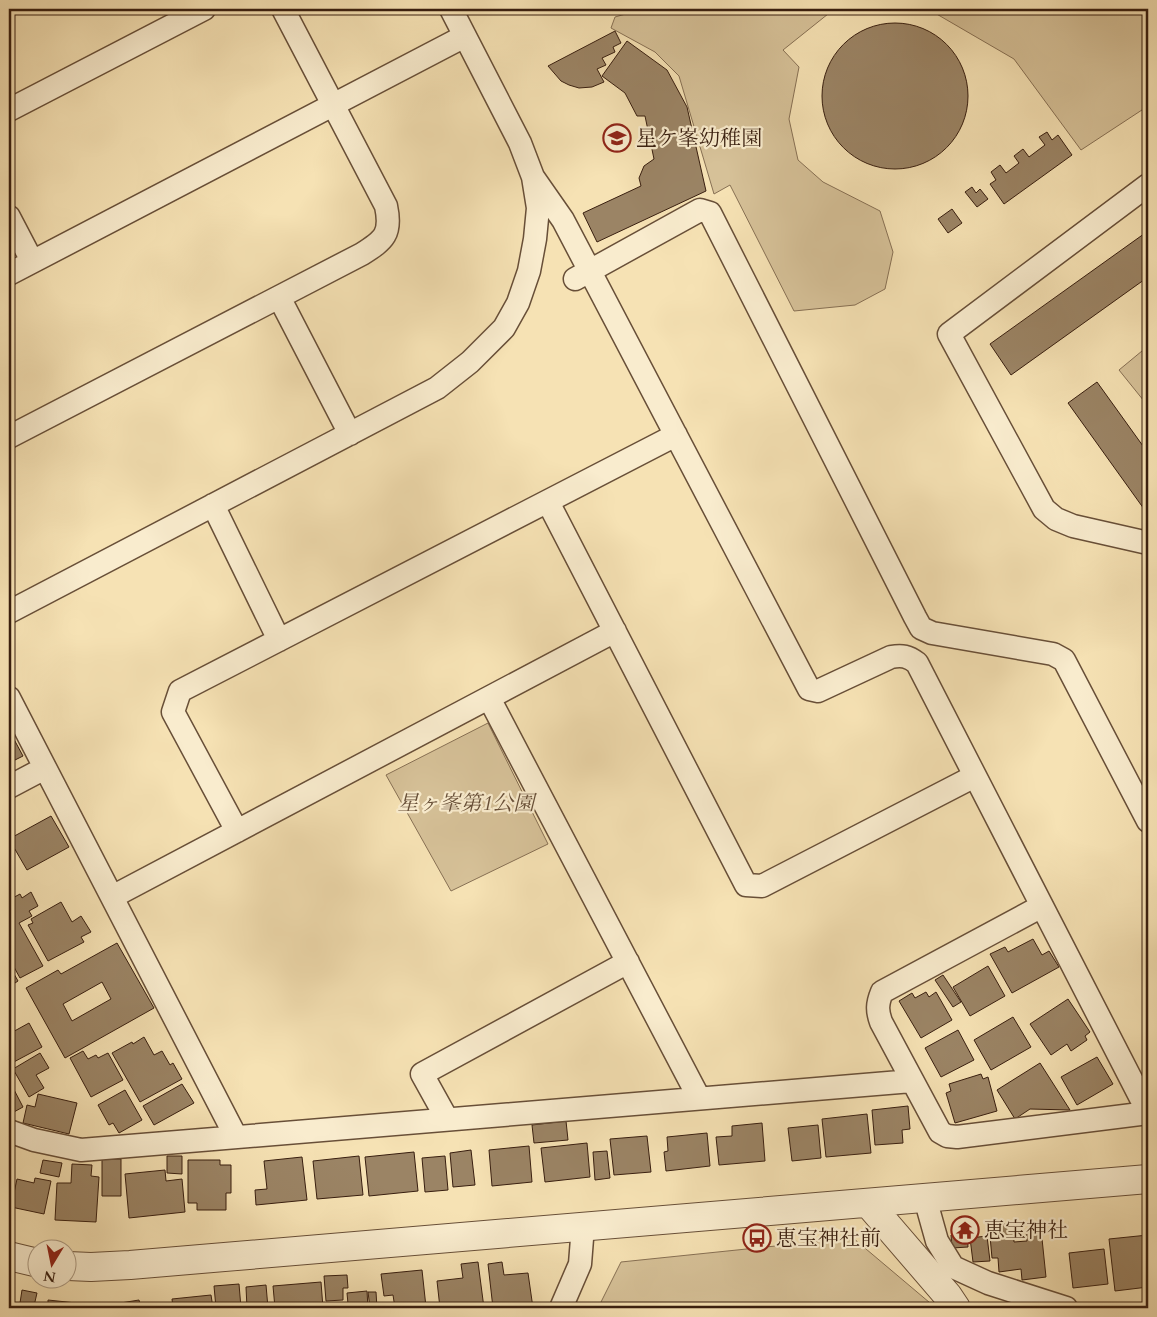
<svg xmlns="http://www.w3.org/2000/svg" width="1157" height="1317" viewBox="0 0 1157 1317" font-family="Cardo,'Noto Serif JP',serif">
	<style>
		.green { fill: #d6c198; stroke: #877054 }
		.building { fill: #9b8465; stroke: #381e0f; fill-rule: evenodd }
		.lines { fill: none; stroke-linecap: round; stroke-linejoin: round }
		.minor-casing { stroke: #684f38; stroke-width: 25 }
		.tertiary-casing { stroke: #684f38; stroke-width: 30 }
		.minor { stroke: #f9ecce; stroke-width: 22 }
		.tertiary { stroke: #f9ecce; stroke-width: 28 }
		.labels { text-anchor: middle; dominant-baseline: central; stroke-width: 4.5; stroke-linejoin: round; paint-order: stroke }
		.poi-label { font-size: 21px; fill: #381e0f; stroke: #f9ecce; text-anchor: start }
		.park-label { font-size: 21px; font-style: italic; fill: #674f38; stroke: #f9ecce }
	</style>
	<rect width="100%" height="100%" fill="#f6e2b4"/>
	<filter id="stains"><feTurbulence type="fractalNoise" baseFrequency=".004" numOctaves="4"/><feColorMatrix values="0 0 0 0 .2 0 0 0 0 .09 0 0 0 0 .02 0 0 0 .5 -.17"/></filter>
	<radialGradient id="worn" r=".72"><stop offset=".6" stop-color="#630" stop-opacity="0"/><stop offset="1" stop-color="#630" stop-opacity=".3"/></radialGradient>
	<path class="green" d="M643,9h200l-15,5 -45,36 16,17 -10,52 9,41 25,22 57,29 13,41 -8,37 -30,16 -61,6 -64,-126 -16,9 -35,-118 -24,-24 -44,-24 4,-11z
		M928,9h220v97l-67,44 -67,-91z
		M1148,346v60l-29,-36z
		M488,723l60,121 -97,47 -65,-116z
		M853,1238l83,70h-338l23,-46z"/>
	<path class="building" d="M822 96a73 73 0 1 1 146 0a73 73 0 1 1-146 0Z
		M615,31l6,12 -8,4 2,5 -13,6 4,7 -9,4 7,13 -12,5 -13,1 -10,-3 -8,-4 -13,-15z
		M627,41l40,29 20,37 19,84 -109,51 -14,-29 58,-27 -2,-8 5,-12 10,-7 -9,-43h-8l-12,-23 -23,-17z
		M1047,132l5,8 6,-5 14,20 -68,49 -14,-20 6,-4 -5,-8 9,-7 6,8 13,-10 -5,-7 9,-7 6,8 16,-12 -6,-8z
		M972,187l4,6 4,-4 8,10 -11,8 -12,-15z
		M952,209l10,14 -14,10 -10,-14z
		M1148,231v46l-137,98 -21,-31z
		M1097,382l51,71v53l-4,3 -76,-106z
		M9,730l14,26 -14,7z
		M51,816l18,31 -42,23 -18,-31z
		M31,892l7,14 -9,5 3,5 -13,7 24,43 -23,12 -11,-20v-58l11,-6 2,4z
		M61,902l11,20 9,-6 10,16 -10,5 3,5 -36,19 -20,-36 5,-2 -2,-4z
		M1033,939l9,16 7,-4 10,16 -47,26 -22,-39 15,-7 3,5z
		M117,943l37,65 -89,50 -39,-70 32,-18 3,4zM102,982l9,17 -39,22 -9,-17z
		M9,965l9,16 -9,6z
		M988,966l17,30 -35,20 -17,-29z
		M943,975l18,27 -8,5 -18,-27z
		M926,992l3,5 7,-5 16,28 -31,18 -22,-37 13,-8 3,5z
		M1068,999l22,33 -5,4 2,4 -16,11 -4,-7 -16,11 -21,-31z
		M1013,1017l18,30 -40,23 -17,-30z
		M29,1023l13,24 -32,17 -1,-2v-28z
		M958,1030l16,30 -33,17 -16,-29z
		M144,1037l10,18 8,-4 8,14 3,-2 9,16 -42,23 -28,-49 20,-11 1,2z
		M83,1051l5,8 8,-4 2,3 10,-5 15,27 -32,17 -21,-39z
		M40,1053l9,15 -13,7 8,13 -15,9 -16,-28z
		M1097,1057l16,27 -36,21 -16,-28z
		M1040,1063l30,47 -40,-1 -15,10 -18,-29z
		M981,1074l2,5 5,-2 9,34 -42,12 -9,-30 5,-2 -2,-7z
		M9,1080l14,27 -11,6 -3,-4z
		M182,1084l12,19 -40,22 -11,-19z
		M125,1090l17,30 -23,13 -6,-10 -4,2 -11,-20z
		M38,1094l39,9 -8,31 -46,-11 4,-18 8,2z
		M908,1106l2,23 -8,1 1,13 -28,2 -3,-35z
		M867,1114l4,39 -45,4 -4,-38z
		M566,1121l2,19 -34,3 -2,-18z
		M762,1123l3,38 -46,4 -3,-28 16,-1v-10z
		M818,1125l3,33 -29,3 -4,-33z
		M707,1133l3,33 -44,5 -2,-19 4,-1 -1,-14z
		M647,1136l4,36 -37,3 -4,-36z
		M587,1143l3,34 -45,5 -4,-34z
		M529,1146l3,36 -40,4 -3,-36z
		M471,1150l4,35 -22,2 -3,-34z
		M607,1151l3,27 -15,2 -2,-28z
		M414,1152l4,39 -49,5 -4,-39z
		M167,1156h15v18l-15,-1z
		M359,1156l4,39 -46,4 -4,-38z
		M445,1156l3,34 -23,2 -3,-34z
		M302,1157l5,43 -51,5 -1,-15 12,-1 -3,-28z
		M102,1159h19v37h-19z
		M43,1160l19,3 -3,14 -19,-4z
		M188,1160h32v5h11v28h-5v17h-29v-7h-9z
		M72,1164l20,1 -1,11 8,1 -3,45 -41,-2 2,-37h14z
		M165,1170l1,11 16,-2 3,33 -56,6 -4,-44z
		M35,1178l16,3 -7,33 -33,-7 6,-28 17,4z
		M1013,1223l1,19 13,-1 -1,-10 15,-2 5,48 -24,3 -1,-11 -22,3 -1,-14h-6l-3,-33z
		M967,1233l1,14 -16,1 -1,-13z
		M1148,1235v52l-33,4 -6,-52z
		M987,1236l3,25 -17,1 -3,-24z
		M1104,1249l4,35 -35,4 -4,-35z
		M478,1262l6,46h-44l-3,-27 26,-3 -2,-14z
		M502,1262l2,13 24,-2 5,35h-40l-5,-44z
		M422,1270l4,37 -31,1 -2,-13 -9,1 -3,-22z
		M347,1275l1,13h-5v12l-17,1 -2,-25z
		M321,1282l2,26h-48l-2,-22z
		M239,1284l2,24h-25l-2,-22z
		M266,1285l2,23h-21l-1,-21z
		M22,1290l15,3 -3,13 -14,-3z
		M367,1291l1,17h-40v-2l20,-2 -1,-11z
		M368,1292h8l1,16h-7z
		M211,1295l2,13h-40l-1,-9z
		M48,1300l47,5v3h-47z
		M139,1300l2,8h-44l-1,-1z"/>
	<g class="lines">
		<g class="minor-casing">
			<path id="minor" d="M9,110l195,-101
				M533,177l30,43 246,469 9,2 73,-34c11,-2 17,-1 26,6l231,449
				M1148,185l-199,149 95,175 12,10 17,7 75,17
				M9,217l23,44
				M9,274l456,-238
				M575,279l125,-69 10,3 205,404 6,11 11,5 121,21 11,6 84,161
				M279,297l71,137
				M9,437l353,-183c22,-14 30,-20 24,-48l-103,-197
				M548,502l198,383 16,1 213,-110
				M213,505l66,135
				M9,612l428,-224 33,-26 34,-34 14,-25 11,-32 6,-32 3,-31 -5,-31 -13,-34 -69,-134
				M9,698l227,439
				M489,698l210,400
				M9,787l36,-19
				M237,831l-64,-119 7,-21 496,-256
				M112,897l503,-266
				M1042,906l-160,86c-5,12 -5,19 -1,30l59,110 7,4 10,1 191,-24
				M447,1119l-25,-45 206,-112
				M9,1131l25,9 47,10 831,-69
				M925,1198l12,43 16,26 35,16 78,25
				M561,1308l19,-44 3,-38"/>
		</g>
		<g class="tertiary-casing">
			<path id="tertiary" d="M868,1203l80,93 8,12
				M9,1256l29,7
				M68,1266l23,1 39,-2 1018,-86"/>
		</g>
		<use href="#minor" class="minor"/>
		<use href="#tertiary" class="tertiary"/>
	</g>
	<defs>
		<g id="school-ring" transform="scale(1.4375)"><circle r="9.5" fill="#f9ecce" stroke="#8f2418" stroke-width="1.5"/><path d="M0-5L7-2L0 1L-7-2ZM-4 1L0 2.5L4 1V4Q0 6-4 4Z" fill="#8f2418"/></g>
		<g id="temple-ring" transform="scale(1.4375)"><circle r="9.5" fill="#f9ecce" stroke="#8f2418" stroke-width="1.5"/><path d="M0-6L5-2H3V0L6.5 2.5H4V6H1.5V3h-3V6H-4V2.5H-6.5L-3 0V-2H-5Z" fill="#8f2418"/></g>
		<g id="bus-ring" transform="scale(1.4375)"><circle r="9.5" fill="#f9ecce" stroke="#8f2418" stroke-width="1.5"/><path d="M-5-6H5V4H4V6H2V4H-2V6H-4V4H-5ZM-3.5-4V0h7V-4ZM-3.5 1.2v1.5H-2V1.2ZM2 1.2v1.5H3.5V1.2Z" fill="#8f2418"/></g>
	</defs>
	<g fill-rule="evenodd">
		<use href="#school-ring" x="617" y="138"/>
		<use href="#temple-ring" x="965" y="1230"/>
		<use href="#bus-ring" x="757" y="1238"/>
	</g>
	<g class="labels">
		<g class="poi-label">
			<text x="636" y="138">星ケ峯幼稚園</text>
			<text x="984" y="1230">恵宝神社</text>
			<text x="776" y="1238">恵宝神社前</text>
		</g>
		<g class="park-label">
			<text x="466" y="803">星ヶ峯第1公園</text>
		</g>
	</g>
	<rect width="1157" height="1317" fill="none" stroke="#f6e2b4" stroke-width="30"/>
	<rect x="10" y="10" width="1137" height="1297" fill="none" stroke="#381e0f" stroke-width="2.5"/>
	<rect x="15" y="15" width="1127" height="1287" fill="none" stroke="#381e0f"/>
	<g transform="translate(52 1264) rotate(190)"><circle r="24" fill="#f9ecce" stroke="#ac9a82"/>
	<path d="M0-4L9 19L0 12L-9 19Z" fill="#8f2418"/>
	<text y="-8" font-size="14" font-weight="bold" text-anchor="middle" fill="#381e0f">N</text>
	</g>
	<rect width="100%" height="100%" filter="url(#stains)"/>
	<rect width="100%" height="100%" fill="url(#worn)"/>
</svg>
